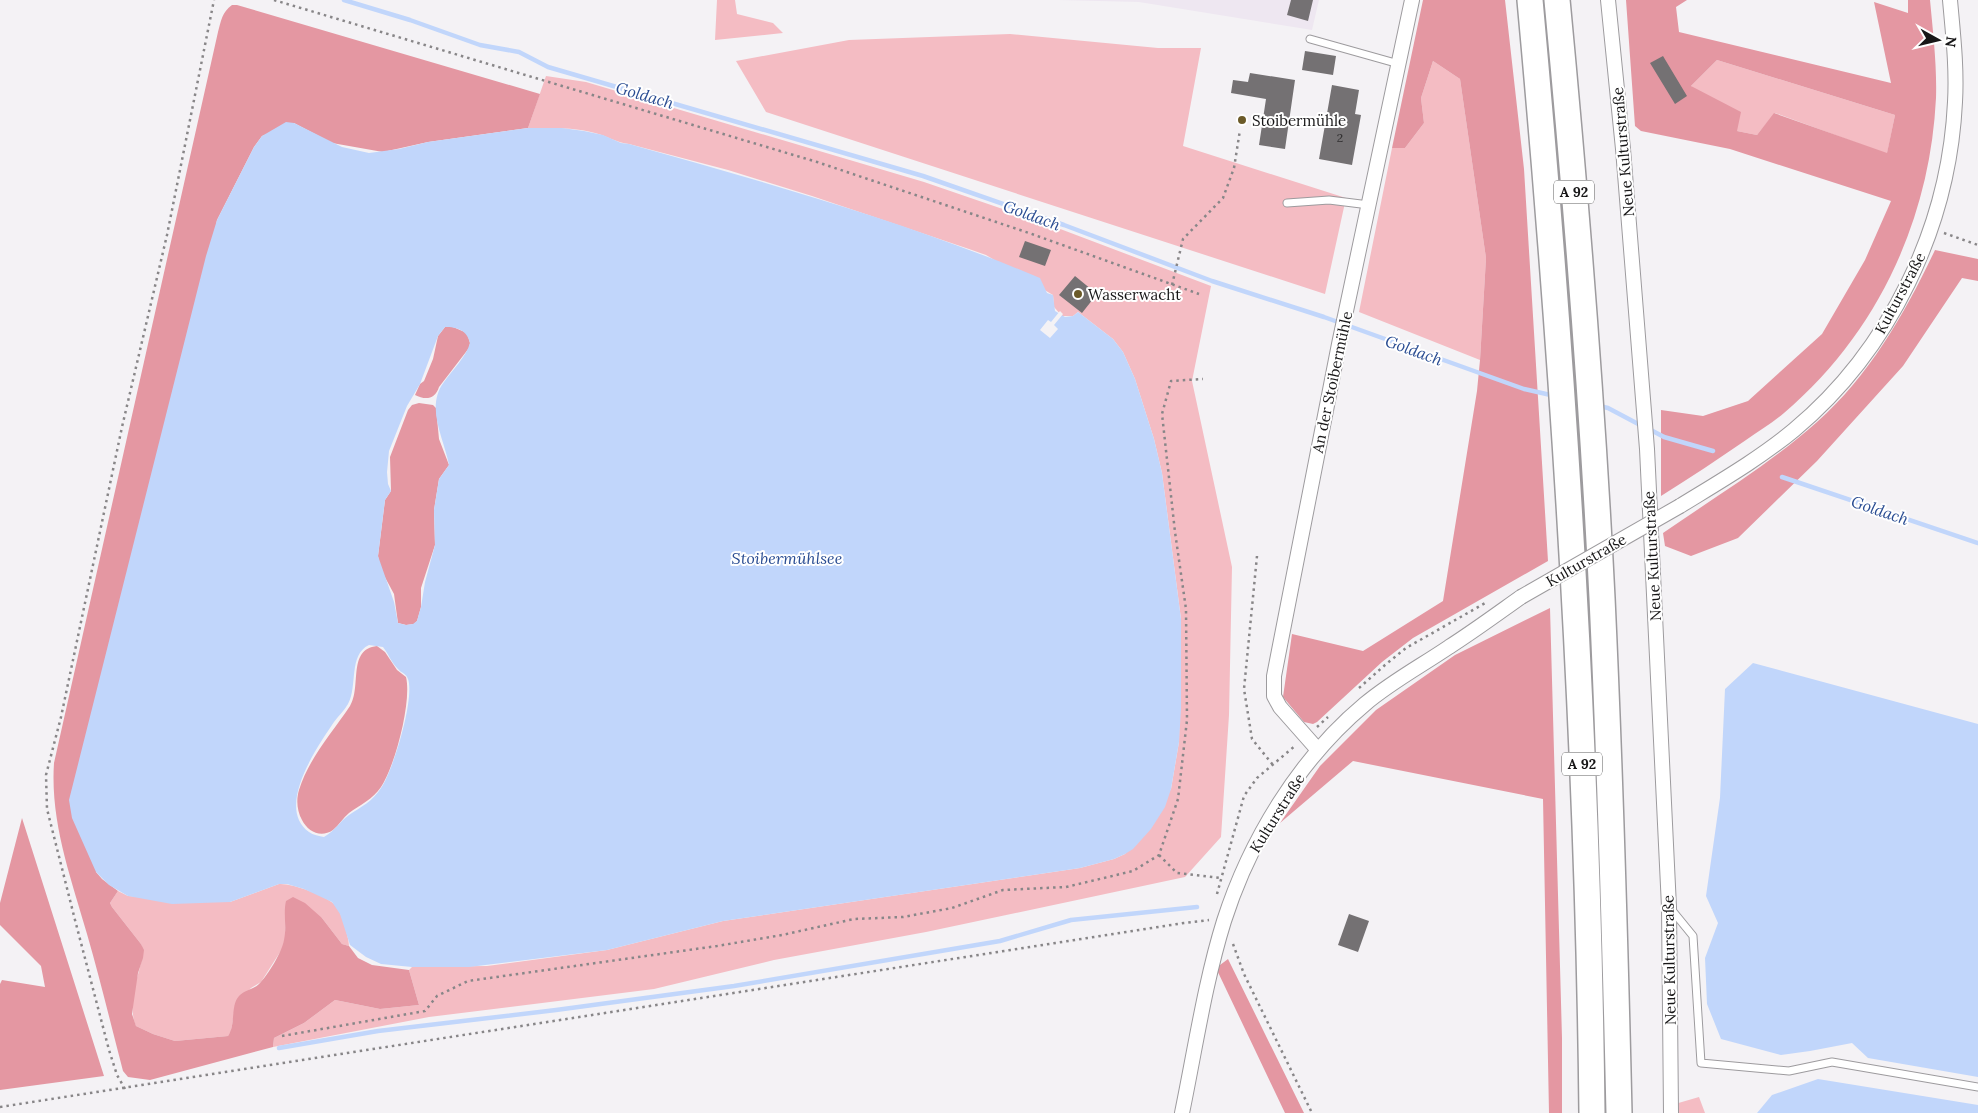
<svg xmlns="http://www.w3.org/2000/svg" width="1978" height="1113" viewBox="0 0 1978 1113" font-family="Lora,serif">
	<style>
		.built { fill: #eee7f1 }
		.green { fill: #f4bcc3 }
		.forest { fill: #e497a2; fill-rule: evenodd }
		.water { fill: #c1d6fb; fill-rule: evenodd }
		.pier { fill: #f4f2f5 }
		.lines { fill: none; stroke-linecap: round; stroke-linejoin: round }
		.stream { stroke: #c1d6fb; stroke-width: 4.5 }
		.building { fill: #747173 }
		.lane-casing { stroke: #9d9b9e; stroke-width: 9 }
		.street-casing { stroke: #9d9b9e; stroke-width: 16 }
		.highway-casing { stroke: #9d9b9e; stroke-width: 28 }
		.path { stroke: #888688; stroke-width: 2.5; stroke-dasharray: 2.5 4; stroke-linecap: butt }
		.lane { stroke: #fff; stroke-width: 7 }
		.street { stroke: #fff; stroke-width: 14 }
		.highway { stroke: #fff; stroke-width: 25 }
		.street-bridge-casing { stroke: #9d9b9e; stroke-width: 16; stroke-linecap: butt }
		.street-bridge { stroke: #fff; stroke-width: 14 }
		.poi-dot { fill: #6b5a28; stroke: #fff; stroke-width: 2 }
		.labels { text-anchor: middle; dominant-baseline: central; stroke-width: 4; stroke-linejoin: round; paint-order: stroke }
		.number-label { font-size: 12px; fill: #2e2d2e }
		.shield { fill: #fff; stroke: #5d5c5d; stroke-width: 1 }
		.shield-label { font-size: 14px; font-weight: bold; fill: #171617 }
		.poi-label { font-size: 15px; fill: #171617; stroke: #fff; text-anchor: start }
		.street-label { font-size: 15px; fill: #171617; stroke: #fff }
		.water-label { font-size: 16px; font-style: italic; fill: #294c92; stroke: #fff }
	</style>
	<rect width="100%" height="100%" fill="#f4f2f5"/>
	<path class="built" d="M1058,0h261l-7,30 -173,-28z"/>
	<path class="green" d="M717,0h18l2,14 36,9 10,10 -68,7z
		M1010,34l148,14h43l-18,98 163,52 -21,96 -559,-182 -30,-51 113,-21z
		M1717,60l178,55 -8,39 -112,-41 -18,22 -20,-4 -46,-45z
		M1433,61l27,18 26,179 -6,102 -121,-48 33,-164h13l19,-25 -3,-25z
		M546,76l40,6 338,100 131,45 156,59 -19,95 40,186 -3,148 -8,122 -36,40 -259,55 -152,28 -120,29 -225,28 -156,30 1,-9 30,-15 31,-23 45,9 39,-4 -10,-35 3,-3 75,-1 120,-16 116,-29 357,-53 34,-9 11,-5 46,-65 8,-47 2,-123 -19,-146 -8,-34 -19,-60 -12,-27 -10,-13 -35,-27 -5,4h-11l-8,-9 -1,-12 -67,-40 -17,-6 -157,-53 -84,-26 -99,-26c-12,-1 -22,-8 -34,-11 -22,-6 -44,-5 -67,-5z
		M279,884c13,-1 49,12 57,22 6,7 13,32 13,40l-7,-2 -20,-26 -37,-11v32l-3,10 -21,33 -10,6 -16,18 -4,26 -3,4 -53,5 -22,-7 -17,-8c-7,-15 -2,-39 3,-55 2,-10 6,-16 2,-27l-29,-37 -2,-4 8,-12 10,5 102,6z
		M1699,1097l6,16h-30v-9z"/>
	<path class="forest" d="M1423,0h82l19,169 24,392 -135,77 -31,24 -65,60 -4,2 -9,-2 -21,-25 9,-63 71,17 80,-50 34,-210 3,-31 6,-102 -26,-179 -27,-18 -12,37 3,25 -19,25h-13z
		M1626,0h61l-11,7 3,25 212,51 -17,-81 34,11v-13h22c3,32 7,66 6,98 -6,122 -59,236 -152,315 -12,10 -25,18 -38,27 -28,19 -56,38 -85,56v-86l42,6 45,-15 74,-67 43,-74 26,-59 -161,-52 -89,-18 -6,-5zM1717,60l178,55 -8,38 -113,-40 -17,22 -20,-4 4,-19 -50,-26z
		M232,5h5l303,89 -12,34 -100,14 -45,10 -51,-9 -38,-20 -32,13 -8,11 -37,73 -121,652 6,7 16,12 -8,12 2,4 29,37 3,6 -1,8 -5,15 -6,41 4,12 17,8 22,7 53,-5c8,-11 2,-30 11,-40 6,-6 15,-7 20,-12 9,-9 23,-32 25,-44 3,-13 -1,-26 2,-39l7,-4 12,6 17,15 20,26 7,2 9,12 14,7 37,5 10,35 -39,4 -45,-9 -31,23 -30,15 -1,9 -123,33 -22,-3 -5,-6c-12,-46 -23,-92 -36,-137 -16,-56 -37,-112 -33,-171l164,-731c3,-11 4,-20 14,-27z
		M1935,250l43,9v22l-16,-3 -59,88 -86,95 -79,77 -47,18 -26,-10 -2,-13c52,-36 107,-69 154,-111 53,-47 88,-109 118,-172z
		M445,327h8l14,6 3,10 -1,5 -30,39c-4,13 -14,13 -24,8l5,-11 4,-3 9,-22 5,-23z
		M419,403l14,2 3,3 3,31 10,26 -10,14 -5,31 1,35 -14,43v19l-4,14 -3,3 -8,1 -8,-2 -4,-29 -14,-26 -2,-12 7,-56 6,-9 -1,-34 18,-47 4,-5z
		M1550,608l12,430v75h-13l-6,-314 -190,-38 -73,62 40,-57 56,-56 79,-55z
		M377,646l8,6 12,18 9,7c6,24 -11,89 -25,110 -8,12 -21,18 -32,26 -6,5 -10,12 -16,17 -12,8 -25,2 -31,-10 -5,-9 -6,-20 -3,-30 10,-32 33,-57 51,-84 12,-19 -3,-57 27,-60z
		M22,818l82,258 -104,14v-106l2,-4 43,7 -4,-21 -41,-41v-22z
		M1228,959l76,154h-19l-69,-145z"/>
	<path class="water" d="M286,122l8,1 48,24 27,6 30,-4 29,-7 100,-14h34l22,3 19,4 18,8 8,1c139,39 278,78 411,134l7,15 6,2 2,16 10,6 8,-1 5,-4 35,27 10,13 12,27 19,60 8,34 19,146v90l-2,33 -8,47 -6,18 -14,22 -18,20 -8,5 -11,5 -34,9 -357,53 -116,29 -138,17h-57l-31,-3 -15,-7 -16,-12 -10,-31 -8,-12 -28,-13 -17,-5h-8l-49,18 -58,2 -44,-8 -19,-11 -13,-13 -24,-54 -3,-18 137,-544 11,-36 37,-73 8,-11zM445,327c12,0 22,3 25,16 -4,14 -17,26 -26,39 -19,25 0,56 5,83l-10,14 -5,31 1,35 -10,37 -4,25 -4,14 -4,3 -7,1 -8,-2 -4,-21 -16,-46 7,-56 6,-9 -3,-7 -1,-12 2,-21 18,-45 13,-22 18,-48zM369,645l14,2c5,6 8,15 15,22 3,4 8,4 10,10 7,19 -15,92 -27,109 -8,13 -20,19 -32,27 -9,6 -13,15 -25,22 -5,-1 -11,-2 -15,-5 -34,-24 8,-85 25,-110 4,-6 10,-11 14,-18 10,-18 0,-49 21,-59z
		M1753,663l225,61v353l-110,-19 -16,-15 -42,8 -29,4 -60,-16 -14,-35 -2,-46 13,-35 -12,-27 14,-98 5,-109z
		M1818,1079l160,26v8h-221l15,-18z"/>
	<path class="pier" d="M1060,311l3,3 -9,11 4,4 -8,9 -10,-8 8,-10 3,2z"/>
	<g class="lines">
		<path class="stream" d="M344,0l66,20 70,25 39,7 29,15 375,109 141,49 148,56 112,36 200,72 31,7
			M1599,406l9,2 34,18
			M1649,429l15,8 49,14
			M1782,477l196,66
			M279,1048l99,-17 178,-21 178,-24 266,-45 71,-21 126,-13"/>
	</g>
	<path class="building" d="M1291,0h22l-5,21 -21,-6z
		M1305,51l31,5 -3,19 -31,-5z
		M1663,56l24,40 -12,8 -25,-41z
		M1250,73l45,7 -10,69 -26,-4 7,-46 -35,-6 2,-13 15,2z
		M1332,85l27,5 -4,24 6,1 -9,50 -33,-6z
		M1025,241l26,9 -6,16 -26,-9z
		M1075,276l22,18 -15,19 -23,-18z
		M1349,914l20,7 -11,31 -20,-7z"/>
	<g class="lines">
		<g class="lane-casing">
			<path id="lane" d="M1310,39l89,25
				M1287,203l42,-3 40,5
				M1671,909l22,27 8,127 88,8 43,-9 146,25"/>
		</g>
		<g class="street-casing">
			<path id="street" d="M1608,0l15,149 24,300 22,458 2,206
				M1680,506c39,-24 79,-47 114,-76 96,-80 155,-203 161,-328 2,-34 -2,-68 -5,-102
				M1318,750l-38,-43 -6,-11v-20l65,-332 73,-344
				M1182,1113c13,-63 23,-131 42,-192 26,-81 75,-162 141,-217 26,-22 56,-38 84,-57 25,-16 48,-33 72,-50"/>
		</g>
		<g class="highway-casing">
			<path id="highway" d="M1530,0c34,370 58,742 62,1113
				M1557,0c19,199 35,398 45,598 8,171 13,343 17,515"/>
		</g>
		<path class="path" d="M274,0l543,162 212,71 170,61
			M1944,233l34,12
			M1172,285l11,-46 40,-41 11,-30 6,-38
			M1257,556l-13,133 8,50 21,26
			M1359,688l26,-23 21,-17 81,-46
			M1317,727l11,-10
			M1159,855l18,18 44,5
			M1217,894l27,-98 13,-18 39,-33
			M1233,944l11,30 68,139
			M282,1036l143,-25 12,-15 31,-15 249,-35 65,-11 72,-16 49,-2 49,-9 51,-18 63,-3 67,-16 26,-16 19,-56 9,-79 -1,-111 -11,-77 -13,-118 9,-33 32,-2
			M125,1089l-8,-14 -8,-25 -34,-130 -28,-111 -1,-34 15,-58 61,-290 45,-192 47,-235
			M0,1107l1184,-184 25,-3"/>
		<use href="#lane" class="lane"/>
		<use href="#street" class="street"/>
		<use href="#highway" class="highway"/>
		<g class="street-bridge-casing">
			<path id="street-bridge" d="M1521,597l159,-91"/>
		</g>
		<use href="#street-bridge" class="street-bridge"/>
	</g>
	<g class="poi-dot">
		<circle cx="1242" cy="120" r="5"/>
		<circle cx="1078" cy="294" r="5"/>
	</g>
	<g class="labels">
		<g class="number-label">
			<text x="1340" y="137">2</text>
		</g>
		<g class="shield">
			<rect x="1554" y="180.5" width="40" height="23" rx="4"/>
			<rect x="1562" y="752.5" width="40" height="23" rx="4"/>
		</g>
		<g class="shield-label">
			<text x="1574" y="192">A 92</text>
			<text x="1582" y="764">A 92</text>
		</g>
		<g class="poi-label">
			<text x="1252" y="120">Stoibermühle</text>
			<text x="1088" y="294">Wasserwacht</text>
		</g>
		<g class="street-label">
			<text transform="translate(1623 152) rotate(-95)">Neue Kulturstraße</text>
			<text transform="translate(1900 293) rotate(-62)">Kulturstraße</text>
			<text transform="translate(1332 382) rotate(-78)">An der Stoibermühle</text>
			<text transform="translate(1652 556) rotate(-93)">Neue Kulturstraße</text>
			<text transform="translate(1586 560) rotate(-30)">Kulturstraße</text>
			<text transform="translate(1277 813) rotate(-58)">Kulturstraße</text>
			<text transform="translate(1669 960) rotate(-91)">Neue Kulturstraße</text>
		</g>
		<g class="water-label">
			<text transform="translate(645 95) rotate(16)">Goldach</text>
			<text transform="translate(1032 215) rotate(20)">Goldach</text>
			<text transform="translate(1414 350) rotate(20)">Goldach</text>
			<text transform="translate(1880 510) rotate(19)">Goldach</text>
			<text x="787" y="558">Stoibermühlsee</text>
		</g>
	</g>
	<g transform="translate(1938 40) rotate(98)" stroke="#ffffff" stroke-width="4" paint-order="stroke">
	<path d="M0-4L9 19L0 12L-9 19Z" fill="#171617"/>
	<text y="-8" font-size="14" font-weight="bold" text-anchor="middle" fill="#171617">N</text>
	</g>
</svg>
